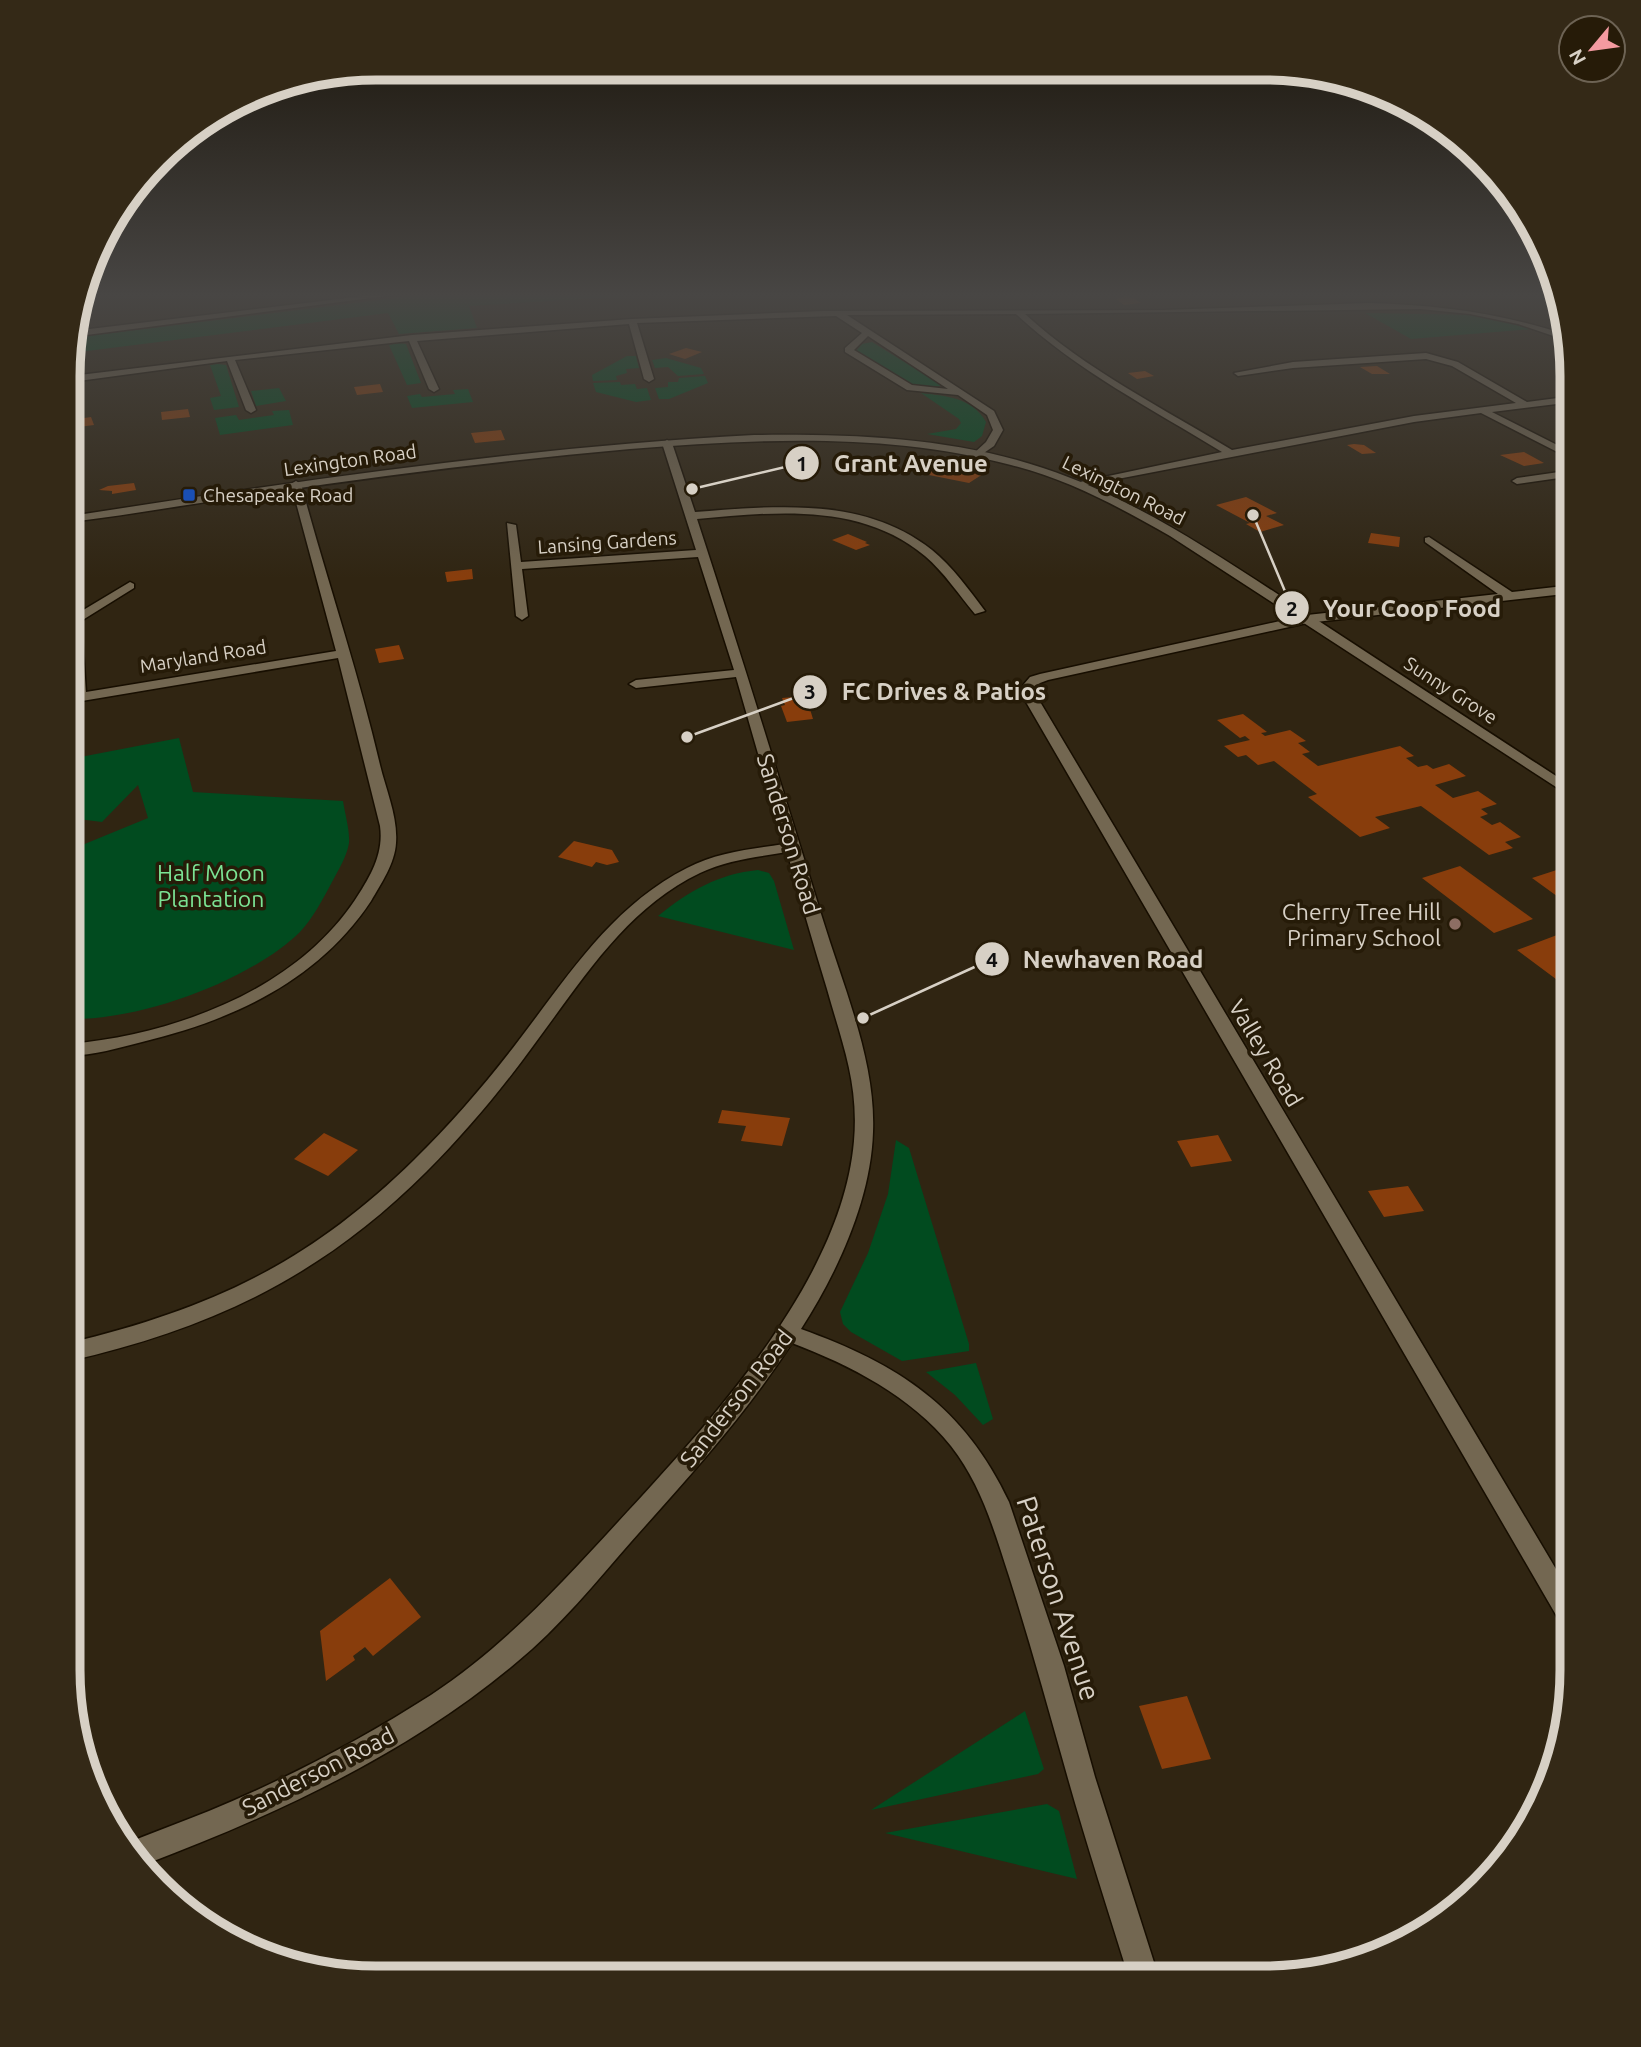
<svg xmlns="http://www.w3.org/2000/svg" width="1641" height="2047" viewBox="0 0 1641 2047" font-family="Ubuntu,sans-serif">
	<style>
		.green { fill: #014b1f }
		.building { fill: #883d0c }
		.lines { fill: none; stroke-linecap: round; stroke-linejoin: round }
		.minor-casing { stroke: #170e00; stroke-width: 3 }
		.tertiary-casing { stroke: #170e00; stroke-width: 3 }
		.minor { fill: #736751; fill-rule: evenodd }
		.tertiary { fill: #736751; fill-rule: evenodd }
		.transit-dot { fill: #1a4fb4; stroke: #261b08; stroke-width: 2.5 }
		.education-dot { fill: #8d6e63; stroke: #261b08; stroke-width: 2.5 }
		.labels { text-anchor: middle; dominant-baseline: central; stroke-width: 7; stroke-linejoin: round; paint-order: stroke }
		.far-street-label { font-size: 19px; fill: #d7d0c5; stroke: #261b08 }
		.far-poi-label { font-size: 19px; fill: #d7d0c5; stroke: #261b08; text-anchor: start }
		.street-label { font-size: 23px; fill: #d7d0c5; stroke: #261b08 }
		.park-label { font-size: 23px; fill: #7be394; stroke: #261b08 }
		.poi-label { font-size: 23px; fill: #d7d0c5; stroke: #261b08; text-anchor: end }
		.near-street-label { font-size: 28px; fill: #d7d0c5; stroke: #261b08 }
		.rim { fill: none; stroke: #d7d0c5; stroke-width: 9 }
		.leader { fill: none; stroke: #d7d0c5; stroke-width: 2.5 }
		.callout-dot { fill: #d7d0c5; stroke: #261b08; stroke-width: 2.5 }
		.mark-label { font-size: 21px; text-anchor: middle; font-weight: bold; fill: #111 }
		.callout-label { font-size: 24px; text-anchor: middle; font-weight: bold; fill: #d7d0c5; stroke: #261b08; stroke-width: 7; stroke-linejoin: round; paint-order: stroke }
	</style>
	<rect width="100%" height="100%" fill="#302512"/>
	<path class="green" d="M435,293h242l-208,13 8,22 -78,6 -11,-21 -317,40v-15z
		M1365,313l113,2 54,14 -121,10z
		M872,342l68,42v2c-29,9 -62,-18 -84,-35l6,-7z
		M398,343l8,1 15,39 -14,2 -18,-40z
		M627,356h9l3,12 -13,1 1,4 -11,3 1,4 -24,1 -1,-6z
		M666,358l35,10 3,6 -26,2 -10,-9 -13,1 -3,-8z
		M218,364l8,1 13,42 -25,3 -4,-12 11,-2 -11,-31z
		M705,376l3,7 -39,16h-10l-4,-11 13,-1v-5h10l1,-4z
		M620,382l1,3 14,-1 2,5 10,-1 4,12 -15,2 -40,-10 -3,-9z
		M279,388l7,13 -30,5 -5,-15z
		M468,389l5,13 -61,6 -5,-12 13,-2 2,3 33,-3 -2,-4z
		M921,393c24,3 51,4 65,29l-4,14 -8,6 -47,-8 29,-5 5,-6 -2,-4z
		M289,410l4,15 -73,10 -5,-17 21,-3 3,5 35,-5 -2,-4z
		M179,738l14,54 150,9c2,13 7,30 6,42 -2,13 -11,28 -17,39 -9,17 -19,36 -32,50 -50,49 -161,89 -230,87v-169l78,-32 -10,-33 -36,37 -32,-4v-59z
		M758,870l11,3 5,8 20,69 -136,-34c31,-25 60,-42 100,-46z
		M896,1140l13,8 60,196v7l-67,10 -51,-29 -8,-8 -3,-12 28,-59 20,-59z
		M976,1363l17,56 -10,6 -28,-30 -29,-23z
		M1025,1711l19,58 -6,5 -167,36z
		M1047,1804l12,7 18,68 -192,-46z"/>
	<path class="building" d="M1126,296l7,2 8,5 -17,2 -8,-6z
		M686,348l16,4 -17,7 -16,-5z
		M1377,366l13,8h-18l-12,-7z
		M1145,371l9,5 -17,3 -9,-6z
		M380,384l3,8 -26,3 -3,-8z
		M188,409l2,8 -28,3 -1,-8z
		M91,417l3,8 -23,3v-8z
		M501,430l4,10 -30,3 -4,-10z
		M1354,444l10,1 12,8 -14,1 -15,-9z
		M1524,452l20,11 -20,3 -24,-11z
		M931,463l26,5 26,6 -14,9 -50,-10z
		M134,483l2,7 -24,4v-3l-13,-1 9,-4z
		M1246,497l31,16 -11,3 18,9 -24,7 -14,-8 4,-1 -34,-18z
		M1371,533l29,4 -1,10 -31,-4z
		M848,534l19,8 -2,1 5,2 -14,5 -24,-10z
		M472,569l1,10 -26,3 -2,-10z
		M399,645l5,14 -25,4 -4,-14z
		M806,696l7,23 -26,3 -6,-16 4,-1 -3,-7z
		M1243,714l24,18 -6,1 4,3 25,-6 16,11 -8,2 12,9 -8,2 16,12 82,-20 14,10 -8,2 12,9 9,-2 6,4 16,-5 17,12 -31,9 18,13 25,-7 19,13 -16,5 7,5 -8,3 12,8 8,-3 21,15 -16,5 8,6 -24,7 -68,-49 -46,11 15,11 -30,9 -52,-40 9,-3 -43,-33 -16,4 -12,-10 -8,2 -14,-11 26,-6 -5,-4 -5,2 -23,-18z
		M80,716l3,15 -13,2v-15z
		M574,841l38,9 7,12 -12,3 -11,-3 -4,5 -34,-10z
		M1572,865v42l-40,-29z
		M1460,866l73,53 -39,14 -72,-55z
		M1557,935l15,12v44l-55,-41z
		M722,1110l68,8 -8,28 -41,-5 5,-15 -28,-3z
		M324,1133l34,17 -30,26 -34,-17z
		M1218,1135l14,26 -41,6 -14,-26z
		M1408,1186l16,25 -40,6 -16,-26z
		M390,1578l31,39 -48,39 -8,-9 -12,9 2,4 -29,21 -6,-50z
		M1187,1696l24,63 -49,10 -23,-63z"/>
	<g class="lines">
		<g class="minor-casing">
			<path id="minor" d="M1369,303c69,2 132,10 198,32l1,6 -50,-17 -48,-10 -50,-5 -395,5c61,56 138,94 207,136l182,-34 102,-13 -64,-37 -26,-7 -133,9 -55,8 -4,-3 59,-11 133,-9 32,9 69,40 46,-6v6l-81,10 81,41v7l-92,-47 -67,9 -338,65 -1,-2 5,-3 142,-30c-70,-43 -146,-82 -206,-138l-169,1 147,96 9,19 -9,16 -16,11 -5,-3 13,-12 7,-12 -6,-15 -29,-20 -51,-5 -62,-38v-4l17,-15 -26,-17 -199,7 17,56 -5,3 -5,-3 -15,-55 -212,17 22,48 -5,3 -5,-3 -20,-48 -174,19 21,50 -5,3 -5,-3 -19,-49 -156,21v-6l341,-41 220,-16 191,-8 341,-1zM868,336l80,53 -36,-4 -58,-35z
				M667,440l5,3 23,69c81,-6 169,-16 237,38 20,16 38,41 53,61l-10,3c-16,-19 -31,-42 -50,-58 -64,-54 -151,-44 -228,-37 43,132 84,265 125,398 21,69 54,144 51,215 -2,68 -36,141 -72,197 97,35 163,77 208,173l55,164 31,111 64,201h-30c-21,-68 -43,-135 -62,-203 -19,-67 -37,-133 -58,-199 -15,-46 -28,-92 -58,-130 -40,-50 -101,-81 -159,-103 -43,66 -94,124 -146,182 -37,41 -72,86 -114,124 -110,98 -249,163 -386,215l-19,-21c27,-11 55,-21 82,-32 77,-32 152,-71 222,-116 73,-48 129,-110 188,-174 91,-99 223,-240 235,-380 5,-58 -12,-98 -27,-152 -14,-46 -27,-91 -40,-137 -29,5 -60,8 -87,21 -75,36 -119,109 -167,173 -32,44 -67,86 -106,125 -105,105 -214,157 -358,190v-18c142,-34 240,-80 345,-183 38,-37 73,-78 105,-120 49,-64 93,-134 168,-172 30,-16 65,-19 97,-24l-48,-167 -100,11 -7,-4 7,-4 98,-10 -36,-113 -176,12 6,47 -6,4 -6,-4 -9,-93 9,2 5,37 175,-12 -34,-107z
				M1573,470v6l-56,8 -5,-3 5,-3z
				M296,481l5,3c25,94 57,186 79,281 6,25 18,52 16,78 -1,20 -15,41 -25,58 -53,80 -138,119 -229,141 -23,6 -48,13 -73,14l1,-12c105,-10 224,-53 285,-144 15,-23 29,-46 25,-74l-42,-168 -268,45v-8l3,-1 -3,-76 60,-36 4,2v4l-53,33 5,71 250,-41 -45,-167z
				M1429,537l83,55 61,-7v8l-266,30 -259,57 -8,3 -7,7 539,906v35l-9,-4 -544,-937 11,-13 10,-3 267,-59 191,-21 -73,-52v-4z"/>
		</g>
		<g class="tertiary-casing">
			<path id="tertiary" d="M388,293h21l-338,44 2,-6z
				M754,435c97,-1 196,2 289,33 94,31 176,88 259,142 90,59 180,118 271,177v11l-403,-262c-51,-29 -102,-57 -159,-71 -125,-33 -254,-26 -381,-16 -122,11 -243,26 -364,44 -65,9 -130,21 -195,29v-6c227,-35 454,-69 683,-81z"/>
		</g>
		<use href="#minor" class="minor"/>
		<use href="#tertiary" class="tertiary"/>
	</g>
	<linearGradient id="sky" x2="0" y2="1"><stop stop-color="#1a140a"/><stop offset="0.51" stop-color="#484644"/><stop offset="1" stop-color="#484644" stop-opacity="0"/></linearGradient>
	<rect width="1641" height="579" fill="url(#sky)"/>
	<rect class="transit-dot" x="182" y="488" width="14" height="14" rx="3.5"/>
	<circle class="education-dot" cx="1455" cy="924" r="7"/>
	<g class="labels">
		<g class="far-street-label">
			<text transform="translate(350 460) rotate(-8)">Lexington Road</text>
			<text transform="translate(1124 490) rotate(26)">Lexington Road</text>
			<text transform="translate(607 542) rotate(-4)">Lansing Gardens</text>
			<text transform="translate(203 656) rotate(-9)">Maryland Road</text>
			<text transform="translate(1451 690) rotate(33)">Sunny Grove</text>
		</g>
		<g class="far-poi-label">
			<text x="203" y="495">Chesapeake Road</text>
		</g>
		<g class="street-label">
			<text transform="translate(789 834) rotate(73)">Sanderson Road</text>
			<text transform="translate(1266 1053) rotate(59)">Valley Road</text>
			<text transform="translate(736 1398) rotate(-52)">Sanderson Road</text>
			<text transform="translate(318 1771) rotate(-27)">Sanderson Road</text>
		</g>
		<g class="park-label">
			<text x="211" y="872">Half Moon<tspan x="211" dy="26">Plantation</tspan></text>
		</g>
		<g class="poi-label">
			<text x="1441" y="911">Cherry Tree Hill<tspan x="1441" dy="26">Primary School</tspan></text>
		</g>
		<g class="near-street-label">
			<text transform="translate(1059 1598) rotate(72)">Paterson Avenue</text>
		</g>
	</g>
	<path d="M0 0H1641V2047H0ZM376 80H1264A296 296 0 0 1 1560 376V1670A296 296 0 0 1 1264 1966H376A296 296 0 0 1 80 1670V376A296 296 0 0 1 376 80Z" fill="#342917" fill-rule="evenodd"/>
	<path class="rim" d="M376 80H1264A296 296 0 0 1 1560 376V1670A296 296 0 0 1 1264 1966H376A296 296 0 0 1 80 1670V376A296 296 0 0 1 376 80Z"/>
	<path class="leader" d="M692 489L802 463M1253 515L1292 608M687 737L810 692M863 1018L992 959"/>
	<g class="callout-dot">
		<circle cx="692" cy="489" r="7"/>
		<circle cx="1253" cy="515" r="7"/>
		<circle cx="687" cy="737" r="7"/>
		<circle cx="863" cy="1018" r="7"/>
		<circle cx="802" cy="463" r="18"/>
		<circle cx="1292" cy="608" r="18"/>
		<circle cx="810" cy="692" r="18"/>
		<circle cx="992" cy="959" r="18"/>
	</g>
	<g class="mark-label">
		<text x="802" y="471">1</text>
		<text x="1292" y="616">2</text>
		<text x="810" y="699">3</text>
		<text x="992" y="967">4</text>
	</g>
	<g class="callout-label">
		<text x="911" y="472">Grant Avenue</text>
		<text x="1412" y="617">Your Coop Food</text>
		<text x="944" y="700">FC Drives &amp; Patios</text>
		<text x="1113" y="968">Newhaven Road</text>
	</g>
	<g transform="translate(1592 49) rotate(241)"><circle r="33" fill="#261b08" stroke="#6d6354" stroke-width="2"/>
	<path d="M0-5L12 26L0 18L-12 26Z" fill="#f49aa0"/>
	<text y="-10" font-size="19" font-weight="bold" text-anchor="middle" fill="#d7d0c5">N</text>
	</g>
</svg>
